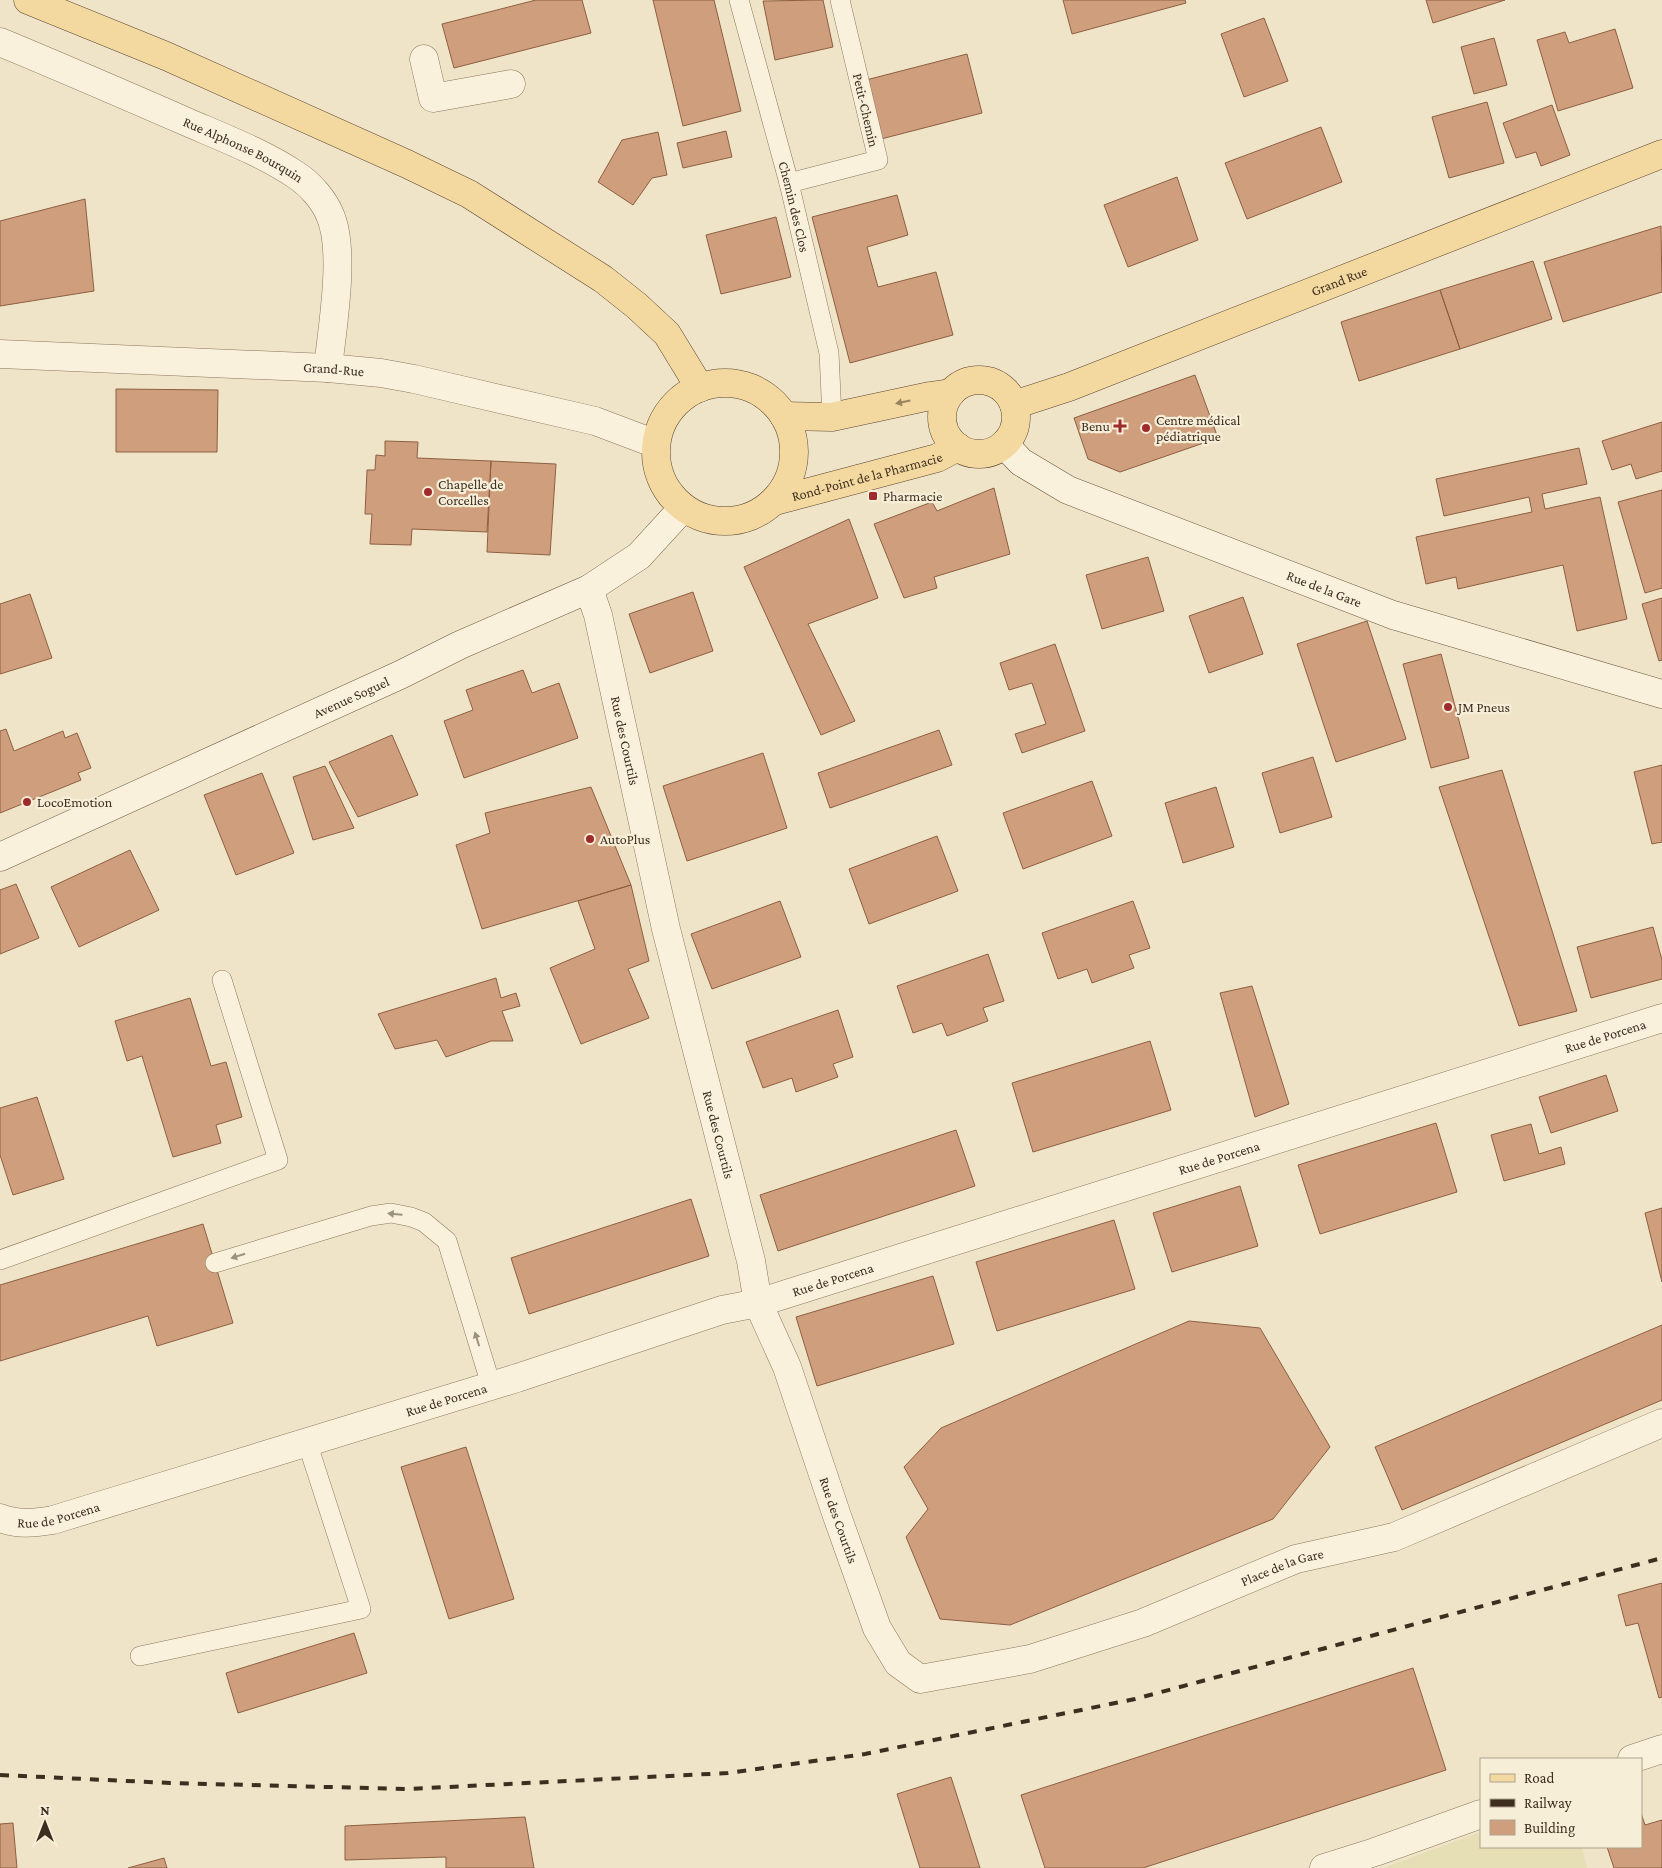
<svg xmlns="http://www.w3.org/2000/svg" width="1662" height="1868" viewBox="0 0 1662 1868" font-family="'Crimson Pro',serif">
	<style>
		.farmland { fill: #e6deb5 }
		.building { fill: #cf9f7d; stroke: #8d5f41 }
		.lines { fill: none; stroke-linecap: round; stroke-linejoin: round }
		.lane-casing { stroke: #8d765c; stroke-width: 20 }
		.street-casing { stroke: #8d765c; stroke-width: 29 }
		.secondary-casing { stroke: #6f573f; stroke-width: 29 }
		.primary-casing { stroke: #5b4430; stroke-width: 29 }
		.lane { stroke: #faf1dc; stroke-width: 19 }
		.street { stroke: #faf1dc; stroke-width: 28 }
		.secondary { stroke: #faf1dc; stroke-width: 28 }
		.primary { stroke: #f3d9a0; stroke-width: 28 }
		.rail { stroke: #3d2e20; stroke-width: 4; stroke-dasharray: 9 9; stroke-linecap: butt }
		.oneway { fill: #988460 }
		.oneway2 { fill: #9c907e }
		.poi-dot { fill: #9e2a2b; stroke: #f7eed8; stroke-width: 2 }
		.labels { text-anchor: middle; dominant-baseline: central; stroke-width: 4.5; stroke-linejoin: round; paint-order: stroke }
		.street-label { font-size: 14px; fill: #3d2e20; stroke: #f7eed8 }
		.poi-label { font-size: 14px; fill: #3d2e20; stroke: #f7eed8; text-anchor: start }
	</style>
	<rect width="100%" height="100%" fill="#f0e4c8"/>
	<path class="farmland" d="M1481,1832v15h101l5,21h-204z"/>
	<path class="building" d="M536,0h46l9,33 -137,35 -12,-44z
		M653,0h61l27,111 -58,15z
		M823,0l10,47 -58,13 -12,-59z
		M1063,0h122l1,3 -114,31z
		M1426,0h79l-72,23z
		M1264,18l24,63 -44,16 -23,-63z
		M1615,29l18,59 -75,23 -21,-71 28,-8 4,11z
		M1494,38l13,47 -33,9 -13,-47z
		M967,54l15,59 -101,26 -15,-59z
		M1487,102l17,61 -55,15 -17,-61z
		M1552,105l18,50 -29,11 -5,-14 -20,6 -13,-35z
		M1321,127l21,55 -95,37 -22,-56z
		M726,131l6,26 -49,11 -6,-25z
		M658,132l9,43 -15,3 -19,27 -35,-23 24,-42z
		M1177,177l21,63 -70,27 -24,-62z
		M897,195l11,40 -41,12 11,40 58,-15 17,63 -103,28 -38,-146z
		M85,199l9,92 -94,15v-85z
		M776,217l15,60 -70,17 -15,-59z
		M1661,226l1,66 -99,30 -19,-60z
		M1533,261l19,58 -92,30 -20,-59z
		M1440,290l20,59 -101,32 -18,-59z
		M1195,375l23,63 -98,34 -32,-13 -14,-41z
		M116,389l102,1 -1,62h-101z
		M1662,422v49l-26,8 -5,-15 -19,6 -10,-29z
		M385,441l33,1 -1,16 74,3 -4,71 -75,-3 -1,16 -41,-1 2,-30h-7l2,-44h8l1,-15 9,1z
		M1579,448l8,36 -45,10 3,15 55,-12 27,122 -50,12 -14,-66 -105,24 -2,-12 -30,7 -10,-47 116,-25 -3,-15 -85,19 -8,-37z
		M491,461l65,3 -6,91 -63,-3z
		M994,488l16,66 -76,23 3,11 -33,10 -30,-74 58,-22 5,9z
		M1662,490v98l-17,5 -27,-91z
		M849,519l29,79 -70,26 47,97 -34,14 -77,-168z
		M1148,557l16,54 -62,18 -16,-54z
		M693,592l20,59 -63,22 -21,-59z
		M30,594l22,64 -52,16v-70z
		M1243,597l20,57 -54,19 -20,-57z
		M1662,598v62l-3,1 -17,-57z
		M1367,621l39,118 -70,23 -39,-118z
		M1055,644l30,87 -63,22 -7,-19 31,-10 -14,-41 -23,7 -9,-27z
		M1441,654l28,104 -38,10 -28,-104z
		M523,670l9,23 27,-10 19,55 -114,40 -20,-57 29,-11 -7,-20z
		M6,729l8,22 49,-20 2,7 12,-5 14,35 -13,5 3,7 -81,33v-82z
		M939,730l13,35 -122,43 -12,-35z
		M392,735l26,60 -60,22 -29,-55z
		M763,753l24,75 -100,33 -24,-75z
		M1313,757l19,60 -52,16 -18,-60z
		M1662,765v77l-10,2 -18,-72z
		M325,766l29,62 -41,12 -20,-63z
		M1502,770l75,241 -58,15 -80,-239z
		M262,773l32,80 -58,22 -32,-80z
		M1092,781l20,55 -89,33 -20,-56z
		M591,787l40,98 -149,44 -26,-84 34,-12 -5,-20z
		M1216,787l18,60 -51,16 -18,-60z
		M937,836l21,55 -89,33 -20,-55z
		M130,850l29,60 -80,37 -28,-60z
		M16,884l23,54 -39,16v-64z
		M631,885l18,76 -21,8 21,49 -68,26 -31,-76 45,-19 -17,-48z
		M780,901l21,56 -89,32 -21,-55z
		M1133,901l17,47 -21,7 5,13 -42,15 -5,-14 -29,10 -16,-46z
		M1653,927l9,33v19l-71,19 -14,-51z
		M988,954l16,47 -21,7 5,13 -41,15 -5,-13 -29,10 -16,-47z
		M496,978l5,20 15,-5 4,13 -18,5 11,30h-22l-45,16 -9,-17 -42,9 -17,-35z
		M1252,986l37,118 -34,13 -35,-124z
		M190,998l21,68 15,-4 16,55 -26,8 5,18 -48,14 -31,-101 -15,5 -12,-40z
		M838,1010l15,47 -20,7 5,13 -42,15 -4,-14 -29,10 -17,-46z
		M1150,1041l21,69 -138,42 -21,-69z
		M1606,1075l12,36 -67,22 -12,-36z
		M37,1097l27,82 -51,16 -13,-40v-47z
		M1436,1123l21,69 -137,42 -22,-69z
		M1531,1124l8,30 22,-7 4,17 -61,17 -13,-46z
		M956,1130l19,56 -197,65 -18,-56z
		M1240,1186l18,60 -86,26 -19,-59z
		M691,1199l18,57 -180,58 -18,-56z
		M1662,1208v74l-17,-69z
		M1114,1220l21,69 -138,42 -21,-69z
		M203,1224l30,99 -76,23 -9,-30 -148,45v-76z
		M933,1276l21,68 -137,42 -21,-69z
		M1189,1321l71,7 70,119 -57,72 -263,106 -70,-6 -34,-82 22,-28 -24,-42 37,-39z
		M1662,1325v75l-260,110 -27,-63z
		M466,1447l48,152 -65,20 -48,-152z
		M1662,1583v114l-3,1 -21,-75 -12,3 -8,-31z
		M354,1633l13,40 -129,40 -12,-40z
		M1413,1668l33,102 -303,98h-98l-24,-73z
		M951,1777l29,91h-60l-23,-74z
		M1641,1813l4,12 17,-5v48h-48l-7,-21h34z
		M525,1817l9,51h-88v-11l-101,3v-34z
		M13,1823l4,45h-17v-44z
		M164,1858l3,10h-39z"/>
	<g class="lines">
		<g class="lane-casing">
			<g id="lane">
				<path id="s1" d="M739,0l50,183 40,170 3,64"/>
				<path d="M789,183l89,-23 -38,-160"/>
				<path d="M0,1260l278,-100 -56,-180"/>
				<path d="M215,1263l156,-47 20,-3 20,4 13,5 23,19 44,144"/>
				<path d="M140,1656l221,-47 -54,-167"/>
			</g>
		</g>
		<g class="street-casing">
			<g id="street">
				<path id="s2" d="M0,42c63,26 125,53 187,80 37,16 76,31 109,53 14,9 28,25 34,40 16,36 2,114 -2,153"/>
				<path d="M424,59l9,39 78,-14"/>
				<path id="s3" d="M0,354l328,14 53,5 33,6 181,42 61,23"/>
				<path id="s4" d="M589,589l9,26 68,314 85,332 7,42 29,64 50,149 40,112 21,35 22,16 110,-20 113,-36 153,-64 98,-22 268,-114"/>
				<path id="s5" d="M0,1518c18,7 34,5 53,2l464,-142 205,-68 36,-7 904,-285"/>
				<path d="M1632,1759l30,-10"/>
				<path d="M1324,1868l51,-16 106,-38"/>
			</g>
		</g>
		<g class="secondary-casing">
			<g id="secondary">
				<path id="s6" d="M1004,444l17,18 47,28 325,125 269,79"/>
				<path id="s7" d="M0,857l400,-182 60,-30 129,-56 50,-33 44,-48"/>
			</g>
		</g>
		<g class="primary-casing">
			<g id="primary">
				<path d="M28,0l138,56 241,108 62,30 134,85 34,27 30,28 33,54"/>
				<circle cx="979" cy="417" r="37"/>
				<circle cx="725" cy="452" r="69"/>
				<path id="s8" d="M1014,405l55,-18 593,-233"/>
				<path d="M784,416l48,1 98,-21 21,-3"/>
				<path id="s9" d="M775,501l162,-43 21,-11"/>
			</g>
		</g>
		<use href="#lane" class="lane"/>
		<use href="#street" class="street"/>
		<use href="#secondary" class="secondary"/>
		<use href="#primary" class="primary"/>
		<path class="rail" d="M0,1775l170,8 238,6 320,-16 137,-19 270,-55 527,-141"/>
	</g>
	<defs><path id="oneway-solid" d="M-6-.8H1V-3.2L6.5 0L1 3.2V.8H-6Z" transform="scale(1.25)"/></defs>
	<use class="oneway" href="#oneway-solid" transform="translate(903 402) rotate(168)"/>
	<g class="oneway2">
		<use href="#oneway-solid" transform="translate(395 1214) rotate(-175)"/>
		<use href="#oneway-solid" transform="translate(238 1256) rotate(163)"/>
		<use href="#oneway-solid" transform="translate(477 1339) rotate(-107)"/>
	</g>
	<g class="poi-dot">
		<path d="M1117.5 418.5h5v5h5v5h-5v5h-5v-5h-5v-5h5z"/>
		<circle cx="1146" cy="428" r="5"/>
		<circle cx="428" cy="492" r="5"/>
		<rect x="868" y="491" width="10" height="10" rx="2.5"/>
		<circle cx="1448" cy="707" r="5"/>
		<circle cx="27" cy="802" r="5"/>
		<circle cx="590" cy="839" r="5"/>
	</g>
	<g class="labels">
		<g class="street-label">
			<text transform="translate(866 110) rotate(77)">Petit-Chemin</text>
			<text stroke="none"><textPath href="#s2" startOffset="266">Rue Alphonse Bourquin</textPath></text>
			<text stroke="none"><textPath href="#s1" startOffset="214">Chemin des Clos</textPath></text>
			<text stroke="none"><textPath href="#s8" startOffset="348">Grand Rue</textPath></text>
			<text stroke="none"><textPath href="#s3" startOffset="334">Grand-Rue</textPath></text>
			<text stroke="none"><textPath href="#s9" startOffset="95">Rond-Point de la Pharmacie</textPath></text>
			<text stroke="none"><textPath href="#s6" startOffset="354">Rue de la Gare</textPath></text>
			<text stroke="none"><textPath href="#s7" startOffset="386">Avenue Soguel</textPath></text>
			<text stroke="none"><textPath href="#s4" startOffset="156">Rue des Courtils</textPath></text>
			<text stroke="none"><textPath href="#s5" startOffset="1680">Rue de Porcena</textPath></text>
			<text stroke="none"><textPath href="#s4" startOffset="561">Rue des Courtils</textPath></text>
			<text stroke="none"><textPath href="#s5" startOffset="1275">Rue de Porcena</textPath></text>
			<text stroke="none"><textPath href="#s5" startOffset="870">Rue de Porcena</textPath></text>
			<text stroke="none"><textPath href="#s5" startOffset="465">Rue de Porcena</textPath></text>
			<text stroke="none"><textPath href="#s5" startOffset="60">Rue de Porcena</textPath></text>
			<text stroke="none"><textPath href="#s4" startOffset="966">Rue des Courtils</textPath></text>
			<text stroke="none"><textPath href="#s4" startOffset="1529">Place de la Gare</textPath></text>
		</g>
		<g class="poi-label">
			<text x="1156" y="420">Centre médical<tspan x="1156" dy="16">pédiatrique</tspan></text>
			<text x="1110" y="426" text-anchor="end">Benu</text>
			<text x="438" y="484">Chapelle de<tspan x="438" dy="16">Corcelles</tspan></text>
			<text x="883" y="496">Pharmacie</text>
			<text x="1458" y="707">JM Pneus</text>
			<text x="37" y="802">LocoEmotion</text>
			<text x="600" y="839">AutoPlus</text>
		</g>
	</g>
	<rect x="1480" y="1758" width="162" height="90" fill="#f7eed8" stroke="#ada18e"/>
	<rect x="1490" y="1774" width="25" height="8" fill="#f3d9a0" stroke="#ada18e"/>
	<text x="1524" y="1783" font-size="15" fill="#3d2e20">Road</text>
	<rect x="1490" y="1799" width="25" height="8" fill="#3d2e20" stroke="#ada18e"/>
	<text x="1524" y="1808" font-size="15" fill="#3d2e20">Railway</text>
	<rect x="1490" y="1820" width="25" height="15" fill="#cf9f7d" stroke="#ada18e"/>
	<text x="1524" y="1833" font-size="15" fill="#3d2e20">Building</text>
	<g transform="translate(45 1823)" stroke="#f7eed8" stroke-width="4" paint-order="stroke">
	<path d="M0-4L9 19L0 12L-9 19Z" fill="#3d2e20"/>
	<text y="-8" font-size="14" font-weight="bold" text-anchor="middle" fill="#3d2e20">N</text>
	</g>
</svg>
